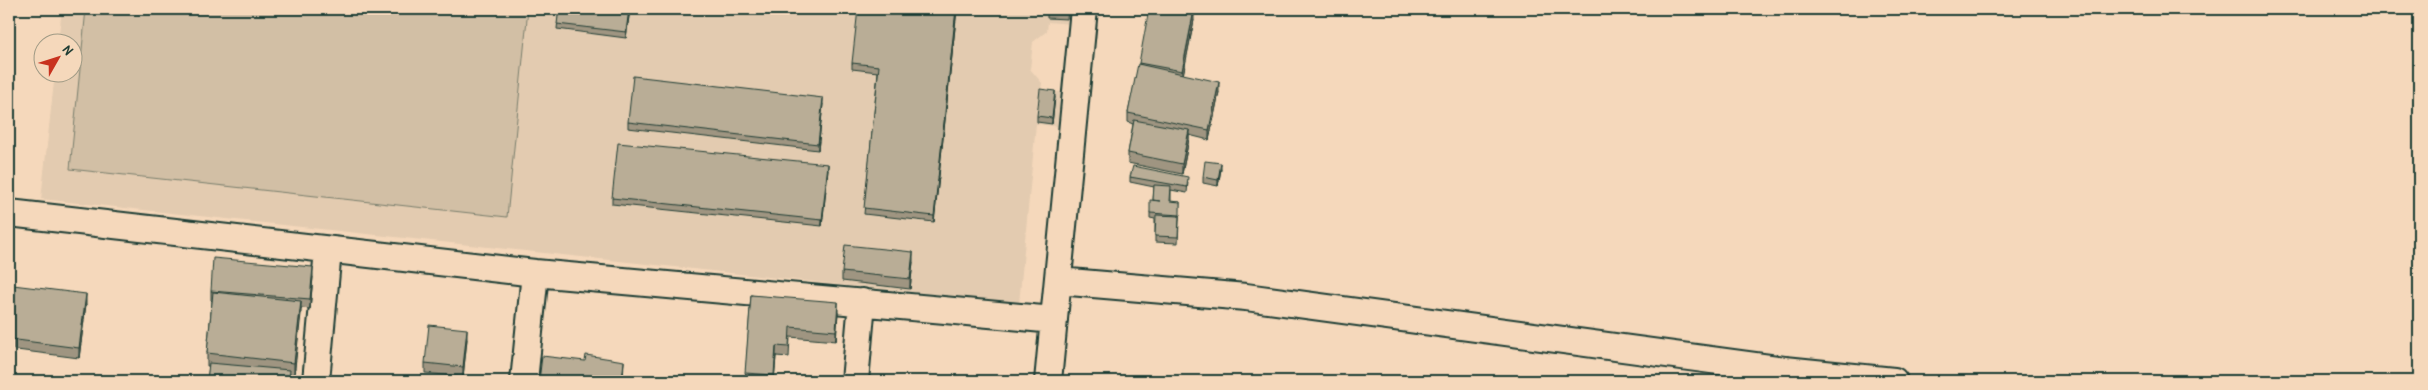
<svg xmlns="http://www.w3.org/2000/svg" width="2428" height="390" viewBox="0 0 2428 390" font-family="'Patrick Hand',sans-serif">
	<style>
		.built { fill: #e3cbb0 }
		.green { fill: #d2bfa5; stroke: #787e6c }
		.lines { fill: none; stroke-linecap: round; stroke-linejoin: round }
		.minor-casing { stroke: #1f3d34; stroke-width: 30 }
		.minor { stroke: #f5d8bb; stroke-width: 26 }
		.wall { fill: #9f9581; stroke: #1f3d34 }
		.shaded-wall { fill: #827969; stroke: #1f3d34 }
		.building { fill: #b9ad96; stroke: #1f3d34 }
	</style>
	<rect width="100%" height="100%" fill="#f5d8bb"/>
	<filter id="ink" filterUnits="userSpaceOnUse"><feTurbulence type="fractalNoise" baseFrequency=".02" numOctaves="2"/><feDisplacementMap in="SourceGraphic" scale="10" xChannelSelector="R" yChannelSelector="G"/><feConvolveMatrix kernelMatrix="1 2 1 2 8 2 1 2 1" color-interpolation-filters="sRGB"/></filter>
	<g filter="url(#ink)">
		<path class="built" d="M62,9h1011l-1,15 -24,-2 -1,9 -14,11 -3,27 12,14 -1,7 25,3 -4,34 -26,-3 -17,180 -978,-105 14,-126 17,-1v-30h-14z"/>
		<path class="green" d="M86,9h442l-21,208 -437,-48z"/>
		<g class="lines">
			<g class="minor-casing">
				<path id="minor" d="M9,213l526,60 519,47
					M1058,281l188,16 539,73 109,11
					M316,381l12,-131
					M524,381l11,-108
					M855,381l7,-79
					M1048,381l36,-372"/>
			</g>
			<use href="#minor" class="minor"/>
		</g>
		<path class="wall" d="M559,9h71l-4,29 -69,-9z
			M957,9l-23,213 -70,-8 14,-142 -26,-3v-6z
			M1047,9h21l-1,10 -20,-1z
			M1194,20l-11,54 36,18 -10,48 -20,-5v4l-7,35 -54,-11v-10l5,-29 -5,-2v-9l11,-50z
			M1055,97l-3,27 -15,-2v-6z
			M823,104l-5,46 -190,-22v-6z
			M1221,169l-3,17 -15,-3v-6z
			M828,170l-6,56 -210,-22v-6z
			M1130,177l58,5 -1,11 -16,-3v12h9l-2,41 -23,-1v-23l-5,-1v-5l3,-12 1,-14 -24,-5z
			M913,262l-3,27 -68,-8v-9z
			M313,277l-3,32 -9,-1 -7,68 -4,-1v6h-83l2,-15h-2v-13l5,-52 -1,-1v-9z
			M751,295l87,17 -2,29 -46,-4 -1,20 -13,-1 -2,25h-29z
			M86,304l-7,54 -70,-9v-29z
			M467,339l-4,38 -38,-4v-10z"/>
		<path class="shaded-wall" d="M629,9h1l-4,29v-6z
			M956,9h1l-23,213v-6z
			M1194,10v10l-12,61v-10z
			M1219,82v10l-10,48v-10z
			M1055,91v6l-3,27v-6z
			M823,98v6l-5,46v-6z
			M1189,130v9l-7,35v-10z
			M1221,163v6l-3,17v-6z
			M828,164v6l-6,56v-6z
			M913,252v10l-3,27v-10z
			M313,267v10l-3,32v-10z
			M86,294v10l-7,54v-10z
			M301,301v13l-7,62v-13z
			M838,302v10l-2,29v-10z
			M467,329v10l-4,38v-10z
			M776,346v10l-2,25v-6z
			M624,361l-1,20h-1z"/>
		<path class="building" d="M559,9h70l-3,23 -69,-8z
			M858,9h98l-22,207 -70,-8 15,-142 -27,-3z
			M1047,9h20v5l-20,-2z
			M1149,9h39l6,1 -12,61 -43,-8z
			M1138,64l81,18 -10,48 -81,-17z
			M633,76l190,22 -5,46 -190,-22z
			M1040,89l15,2 -3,27 -15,-2z
			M1134,120l55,10 -7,34 -54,-11z
			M618,143l210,21 -6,56 -210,-22z
			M1205,161l16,2 -3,17 -15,-3z
			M1133,166l55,11 -1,10 -57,-10z
			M1154,185l17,1 -1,15 10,1v13l-30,-2v-13l10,1 -7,-1z
			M1156,215l23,1 -1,21 -23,-1z
			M845,245l68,7 -3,27 -68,-7z
			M213,258l100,9 -3,32 -99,-8z
			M13,285l73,9 -7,54 -70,-9v-19z
			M213,292l88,9 -7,62 -87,-10z
			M751,295l87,7 -2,29 -46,-4 -1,20 -13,-1 -2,29 -29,-2z
			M429,325l38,4 -4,38 -38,-4z
			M586,355l38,6 -2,20h-83l3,-25 43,5z
			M209,363l81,7 -1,11h-82z"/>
	</g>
	<rect width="2428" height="390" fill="none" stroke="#f5d8bb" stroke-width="30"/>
	<rect x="15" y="15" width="2398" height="360" fill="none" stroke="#1f3d34" stroke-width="2" filter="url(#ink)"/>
	<g transform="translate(58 58) rotate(51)"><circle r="24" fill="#f5d8bb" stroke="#9f9a85"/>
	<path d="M0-4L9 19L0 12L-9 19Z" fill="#c8321e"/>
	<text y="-8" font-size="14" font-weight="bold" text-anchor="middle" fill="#1f3d34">N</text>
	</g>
</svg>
